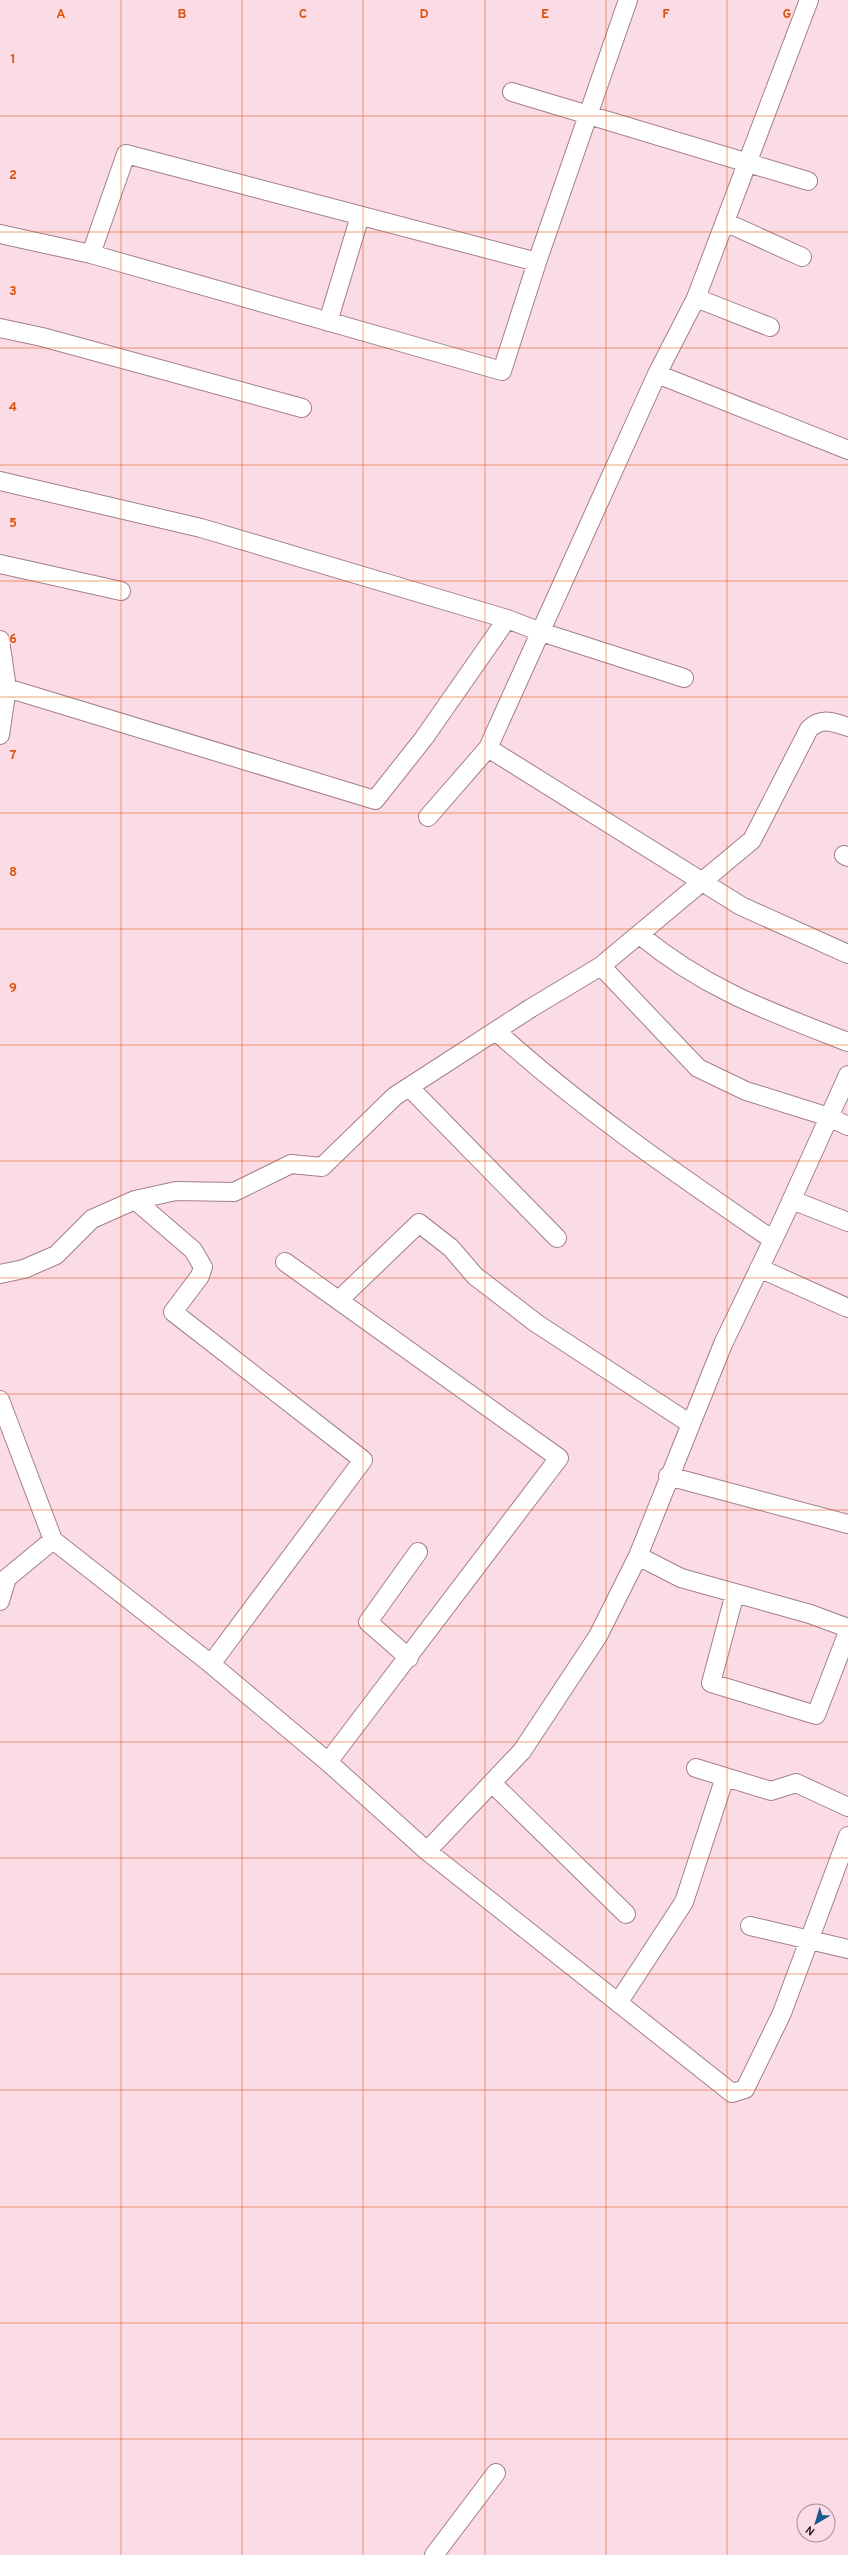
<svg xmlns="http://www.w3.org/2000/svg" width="848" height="2555" viewBox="0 0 848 2555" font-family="Overpass,sans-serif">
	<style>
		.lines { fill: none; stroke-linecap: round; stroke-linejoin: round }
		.minor-casing { stroke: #a37f8c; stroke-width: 20 }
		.minor { stroke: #fff; stroke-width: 18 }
		.grid { fill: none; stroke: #de560d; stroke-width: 1; stroke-opacity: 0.55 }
		.grid-label { font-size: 13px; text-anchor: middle; font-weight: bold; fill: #de560d; stroke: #fbdbe6; stroke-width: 3.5; stroke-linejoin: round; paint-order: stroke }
	</style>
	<rect width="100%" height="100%" fill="#fbdbe6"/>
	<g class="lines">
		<g class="minor-casing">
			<path id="minor" d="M512,92l296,89
				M725,222l77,35
				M0,234l91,20 35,-100 411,108
				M91,254l411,117 35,-109 91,-262
				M696,298l74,29
				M328,322l32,-106
				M0,328l42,9 260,71
				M657,374l191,76
				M0,481l201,47 306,91 34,13 143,46
				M0,564l121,27
				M0,640l7,48 -7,47
				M7,688l368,112 49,-62 83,-119
				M488,748l253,158 107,48
				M428,817l60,-69 169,-374 39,-76 113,-298
				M844,855l4,2
				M640,935c65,54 130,77 208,107
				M601,966l97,102 48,23 83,26 19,9
				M496,1031c87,79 181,143 277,209
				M409,1087l148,151
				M135,1200l58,50 10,17 -3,9 -27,36 190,148 -152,204
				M792,1200l56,22
				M285,1262l274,196 -231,304
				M759,1268l89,40
				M0,1274l24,-5 32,-14 36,-36 43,-19 41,-9 58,1 57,-28 31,3 73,-71 136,-88 70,-42 151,-126 57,-111c13,-12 23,-7 39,-2
				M339,1300l80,-77 32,25 24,28 61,47 153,100
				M0,1400l53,140 158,124 117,98 99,89 305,242 13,-4 37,-76 66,-177
				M668,1476l180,48
				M638,1556l43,22 129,36 38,14
				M735,1593l-24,90 105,32 32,-83
				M0,1601l7,-23 46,-38
				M409,1658l-41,-36 50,-70
				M696,1768l75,23 25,-8 52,24
				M492,1783l134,131
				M427,1851l95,-100 76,-115 40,-80 85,-212 60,-125 65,-144
				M750,1926l98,23
				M618,2003l66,-101 41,-125
				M434,2555l62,-82"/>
		</g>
		<use href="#minor" class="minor"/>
	</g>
	<path class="grid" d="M121,0v2555M242,0v2555M363,0v2555M485,0v2555M606,0v2555M727,0v2555M0,116h848M0,232h848M0,348h848M0,465h848M0,581h848M0,697h848M0,813h848M0,929h848M0,1045h848M0,1161h848M0,1278h848M0,1394h848M0,1510h848M0,1626h848M0,1742h848M0,1858h848M0,1974h848M0,2090h848M0,2207h848M0,2323h848M0,2439h848"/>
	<g class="grid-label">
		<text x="61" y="18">A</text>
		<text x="182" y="18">B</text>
		<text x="303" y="18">C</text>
		<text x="424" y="18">D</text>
		<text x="545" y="18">E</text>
		<text x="666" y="18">F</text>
		<text x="787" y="18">G</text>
		<text x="13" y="63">1</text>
		<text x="13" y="179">2</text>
		<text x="13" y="295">3</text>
		<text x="13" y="411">4</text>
		<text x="13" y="527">5</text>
		<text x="13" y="643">6</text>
		<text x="13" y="759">7</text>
		<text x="13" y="876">8</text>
		<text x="13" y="992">9</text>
	</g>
	<g transform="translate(816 2523) rotate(218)"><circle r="19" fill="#fbdbe6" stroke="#a58c95"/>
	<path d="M0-3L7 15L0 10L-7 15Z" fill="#1c588f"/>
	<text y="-6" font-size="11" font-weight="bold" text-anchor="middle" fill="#23161b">N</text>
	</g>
</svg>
